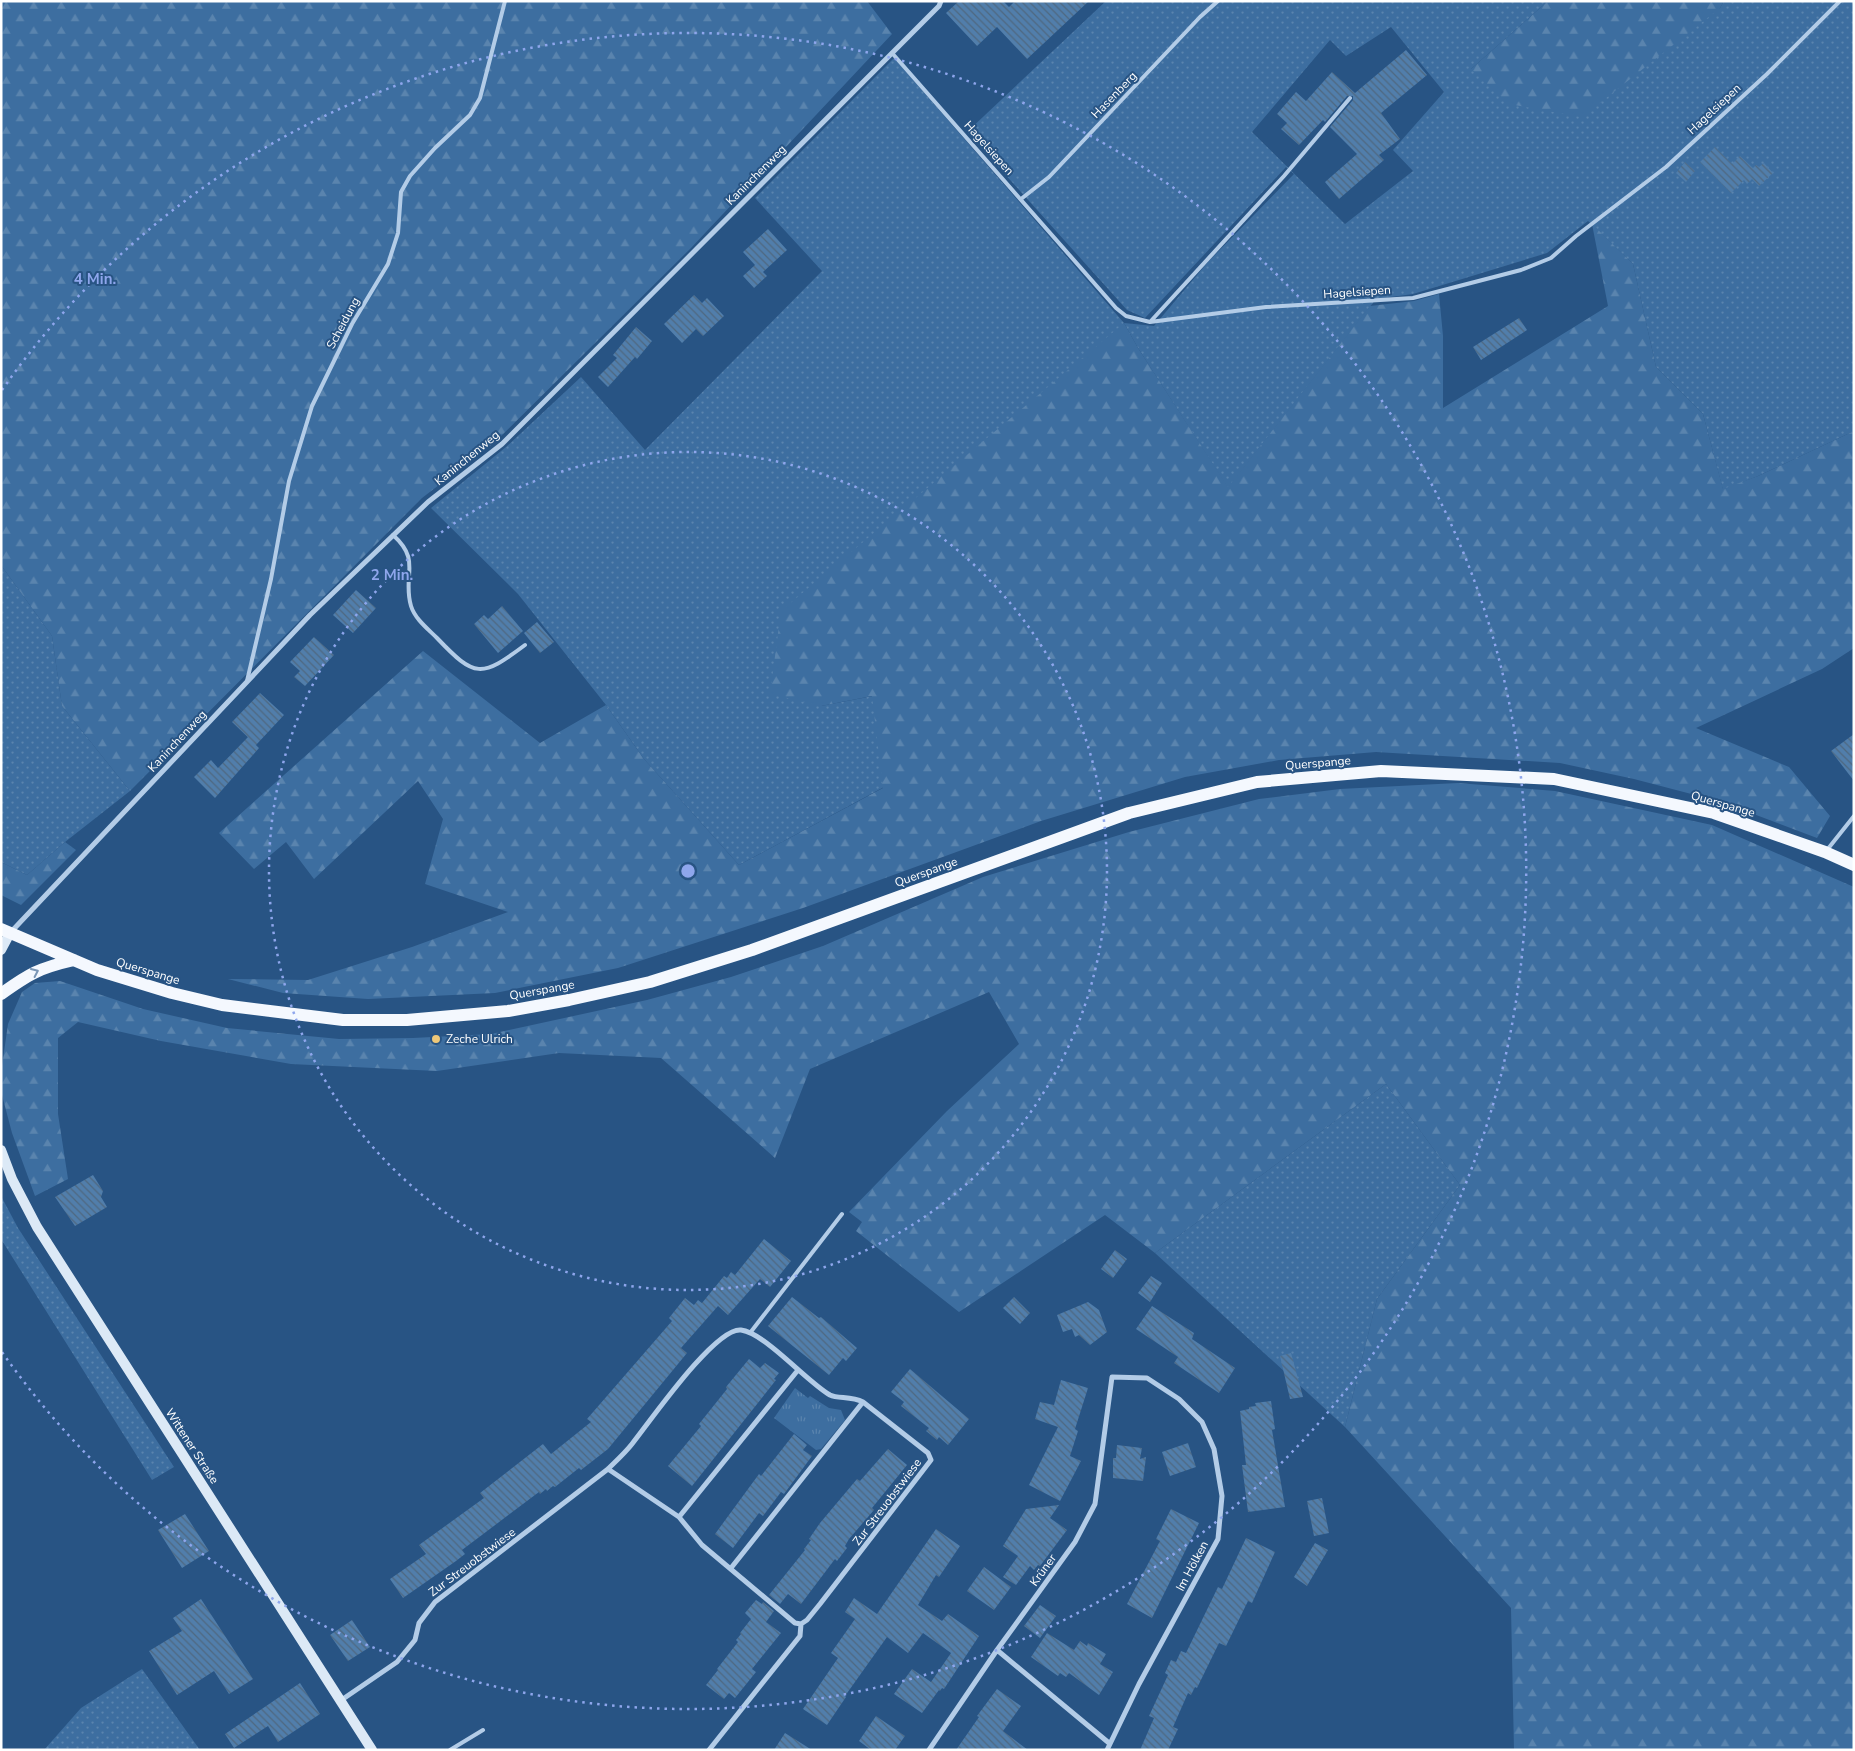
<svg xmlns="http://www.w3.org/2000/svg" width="1855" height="1751" viewBox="0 0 1855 1751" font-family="'Nunito Sans',sans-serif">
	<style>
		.grass { fill: url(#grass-dots); fill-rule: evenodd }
		.forest { fill: url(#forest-firs) }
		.park { fill: url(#park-tufts) }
		.building { fill: url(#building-back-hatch) }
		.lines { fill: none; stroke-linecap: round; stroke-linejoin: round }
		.service { stroke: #b3cce7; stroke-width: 4 }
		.minor { stroke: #b3cce7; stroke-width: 5 }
		.secondary { stroke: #dce9f6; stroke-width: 10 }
		.primary { stroke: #f4f8fe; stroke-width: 12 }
		.oneway { stroke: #7a96b5 }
		.ring { fill: none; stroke: #8ea6ec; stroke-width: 2.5; stroke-dasharray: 2.5 5 }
		.poi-dot { fill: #eec879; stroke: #285484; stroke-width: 2 }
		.labels { text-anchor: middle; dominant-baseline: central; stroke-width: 4; stroke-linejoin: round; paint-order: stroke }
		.street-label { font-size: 12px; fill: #fff; stroke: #285484 }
		.poi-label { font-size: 12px; fill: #fff; stroke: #285484; text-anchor: start }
		.centre { fill: #8ea6ec; stroke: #285484; stroke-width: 2.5 }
		.ring-label { font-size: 15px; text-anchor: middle; font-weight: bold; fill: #8ea6ec; stroke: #285484; stroke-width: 4; stroke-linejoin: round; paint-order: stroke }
	</style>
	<defs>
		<pattern id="grass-dots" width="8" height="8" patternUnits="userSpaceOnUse" patternTransform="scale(1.25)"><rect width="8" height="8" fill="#3d6ea0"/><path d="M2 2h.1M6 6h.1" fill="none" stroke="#5a84ae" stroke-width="1.8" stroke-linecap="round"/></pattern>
		<pattern id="forest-firs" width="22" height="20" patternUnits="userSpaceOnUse" patternTransform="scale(1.25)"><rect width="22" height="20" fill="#3d6ea0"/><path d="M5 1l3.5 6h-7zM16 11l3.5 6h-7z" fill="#5a84ae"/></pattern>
		<pattern id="park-tufts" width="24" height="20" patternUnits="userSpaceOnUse" patternTransform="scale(1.25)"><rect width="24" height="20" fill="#3d6ea0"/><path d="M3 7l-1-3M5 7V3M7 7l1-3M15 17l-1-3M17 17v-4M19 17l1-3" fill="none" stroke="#5a84ae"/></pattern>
		<pattern id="building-back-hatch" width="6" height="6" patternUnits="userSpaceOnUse" patternTransform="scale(1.25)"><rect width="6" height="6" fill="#517eab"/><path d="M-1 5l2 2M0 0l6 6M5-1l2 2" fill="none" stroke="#4f6880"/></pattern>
	</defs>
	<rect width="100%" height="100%" fill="#285484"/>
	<path class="grass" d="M1106,1h442l-77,68 249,-61 4,-7h130v430l-96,45 -35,14 -20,-76 -47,-47 -23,-103 -45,-43 -41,32 -134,41 -37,5 -148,189 -90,-140 -14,-25 -303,383 52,-10 11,91 -145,78 -95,-106 -38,-54 -88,-111 -87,-86 75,-61 75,-70 64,73 177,-179 -67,-73 139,-140 230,265 30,3 54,-64 86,-88 -8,-7 -141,151 -18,-8 -160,-178zM1391,27l53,65 -51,58 20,21 -68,53 -93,-92 78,-92 16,16z
		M1,565l51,71 10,70 68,85 -65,51 -38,33 -26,-13z
		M1386,1084l74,101 -83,114 -32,128 -190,-174z
		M1,1196l17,32 156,239 -22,13 -151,-241z
		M142,1669l58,81h-156l37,-42z"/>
	<path class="forest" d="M1,1h866l25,33 -201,214 -196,194 -73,56 -292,293 -68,-85 -10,-70 -51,-71z
		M1548,1h176l-4,7 -138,109 -73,-13 -38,-35z
		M1592,224l41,40 23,103 47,47 20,75 35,-13 96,-45v217l-32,21 -126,59 93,39 41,49 -13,22 -95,-36 -88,-23 -74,-16 -184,-11 -97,8 -94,17 -144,44 -238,87 -185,60 -123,25 -127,6 -85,-6 -55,-14 80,1 104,-33 96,-35 -83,-28 18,-65 -25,-38 -104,98 -28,-37 -32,27 -35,-36 204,-182 117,92 66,-38 38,54 95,106 144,-77 -11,-92 -51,10 -51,-12 11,-83 343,-288 14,25 90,139 142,-181 44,-5 25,-7 4,42v72l165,-102z
		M1458,783l97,8 157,34 142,62v863h-340l-3,-142 -166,-181 32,-128 83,-114 -74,-101 -231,169 -50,-38 -146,97 -103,-81 6,-9 -13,-10 98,-101 72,-67 -30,-52 -179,77 -35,89 -114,-100 -102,-5 -122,18 -146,-7 -130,-23 -83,-19 -20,16v76l10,65 -33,17 -23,-63 -10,-38v-29l6,-42 14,-32 13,-9 25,-2 83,28 84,19 112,11 74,-1 78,-4 156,-34 84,-23 92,-31 160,-69 146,-45 130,-33 81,-10z
		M65,842l11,8 -55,55 -20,-10v-33l26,13z"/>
	<path class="park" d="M795,1388l13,10 2,-2 19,12 12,2 4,10 -24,29 -5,1 -42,-32z"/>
	<path class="building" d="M959,1h44l6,6 6,-6h74l-62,58 -30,-32 -20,19 -31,-33z
		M1406,50l21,25 -46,38 19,26 -21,16 5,5 -45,39 -14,-17 32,-28 -27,-27 23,-27v-4h-6l-22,26 -2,-2 -24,25 -18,-16 6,-6 -10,-9 19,-22 10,9 26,-29 23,21z
		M1715,147l17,17 8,-8 13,12 3,-3 3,2 5,-4 9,10 -14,13 -7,-7 -5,5 -3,-4 -13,13 -31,-31z
		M1685,162l10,9 -9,11 -10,-9z
		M768,229l19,21 -24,22 4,4 -13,12 -11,-12 12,-11 -12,-13z
		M694,295l8,8 5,-5 17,18 -21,20 -7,-7 -14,14 -18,-19z
		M1519,318l8,12 -46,30 -8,-13z
		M636,327l16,14 -15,18 -2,-2 -27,30 -10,-10 19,-19 -4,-3z
		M356,590l20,18 -23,25 -20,-18z
		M502,606l21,25 -25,22 -24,-29 10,-9 4,4z
		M537,622l17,20 -14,11 -16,-20z
		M314,637l20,18 -29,31 -11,-9 6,-6 -10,-9z
		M260,693l24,22 -28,30 -24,-23z
		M1854,734v47l-23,-30z
		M248,737l11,11 -44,50 -21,-21 17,-17 7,8z
		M93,1175l10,16 -2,6 6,10 -32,19 -20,-29z
		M764,1239l27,22 -21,26 -10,-8 -32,36 -10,-9 -37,42 6,5 -79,96 -27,21 -2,-2 -24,19 -2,-1 -6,5 -1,-2 -6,5 -1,-2 -77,58 3,4 -9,7 -53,37 -13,-19 36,-25 -7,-9 65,-47 -4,-5 63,-49 8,10 40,-32 -4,-3 85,-98 -3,-3 16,-20 9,7 4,-5 4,3 22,-27 3,2 4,-6 4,3z
		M1115,1250l12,9 -14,19 -12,-9z
		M1151,1276l11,7 -12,19 -12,-9z
		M792,1297l27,21 2,-1 36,31 -11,13 -3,-3 -14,17 -61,-49z
		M1014,1297l16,16 -10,11 -17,-16z
		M1088,1302l11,8 8,22 -17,13 -11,-10 -4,2 -3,-8 -9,3 -6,-17z
		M1152,1306l42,27 -2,6 43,29 -16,25 -45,-30 4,-6 -42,-28z
		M1291,1353l12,44 -13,2 -10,-43z
		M749,1359l11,9 5,-5 14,10 -5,6 2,1 -84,106 -24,-20 33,-40 -2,-2 28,-35 -1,-2z
		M910,1369l59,50 -21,26 -9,-8 -2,3 -11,-9 3,-3 -28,-22 3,-4 -13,-10z
		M1061,1380l27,8 -13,41 3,2 -8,25 11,5 -21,40 -31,-16 29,-58 -23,-8 5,-17 14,3z
		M1271,1401l4,28 -3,1 13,77 -37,5 -6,-47h4l-6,-54 9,-2v-2l7,-1 -1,-3z
		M794,1434l13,11 -4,5 9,6 -28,38 -3,-2 -18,24 -4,-3 -26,35 -18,-14 44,-60 2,2z
		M1188,1443l8,24 -26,9 -8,-24z
		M1117,1445l25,3 -2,11 6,-2 -3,24 -30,-3v-20h3z
		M888,1449l19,16 -35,43 2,2 -25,29 -4,7 2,2 -10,13 -2,-2 -34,45 -13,-10 -8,10 -11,-9 36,-45 -1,-1 7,-9 -2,-1 11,-16 37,-44 3,2z
		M1322,1498l7,35 -15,3 -7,-35z
		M1059,1505l-9,13 17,12 -27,36 -2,-1 -4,5 -4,-4 -14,19 -13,-8 15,-21 -15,-10 23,-37z
		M1171,1509l28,14 -47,95 -25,-14 33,-63 -4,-2z
		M185,1514l24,37 -27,17 -24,-38z
		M936,1529l24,17 -21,31 -3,-2 -18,30 24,16 6,-7 31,22 -35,53 -2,-1 -2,3 -1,-1 -17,23 -28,-19 18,-25 19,13 20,-29 -28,-20 -15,20 -21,-16 -42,59 1,1 -19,28 -24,-16 35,-51 -7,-5 24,-34 -10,-7 9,-14 23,16z
		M1246,1538l29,14 -23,51 -4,-2 -22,45 -7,-3 -22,45 -2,-1 -4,8 -3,-2 -15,34 5,2 -10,21h-28l14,-32 -5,-2 19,-41 -3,-2 6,-13 5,2 5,-11 5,2 32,-66 4,2z
		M1315,1543l13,7 -21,36 -13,-9z
		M984,1567l27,20 -17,23 -27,-19z
		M201,1599l52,80 -24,15 -15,-23 -37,24 -28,-44 33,-20 -9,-13z
		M756,1600l6,4 1,-2 11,9 -8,11 15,11 -29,36 4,3 -21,26 -6,-5 -5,6 -18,-14 12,-15 -1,-1 21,-27 -2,-2 5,-6 -1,-1 11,-14 -6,-6z
		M1040,1605l16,11 -16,22 -16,-12z
		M352,1620l18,27 -22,14 -18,-26z
		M1047,1633l27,17 6,-9 7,5 1,-3 18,11 -6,10 13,8 -14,23 -30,-22 -3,4 -6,-4 -2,3 -27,-19z
		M300,1683l20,31 -42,28 -10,-16 -34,22 -9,-14z
		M997,1689l24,17 -18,25 25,19h-72l23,-33 -2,-1z
		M876,1716l29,20 -10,14h-24l-12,-9z
		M785,1733l27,17h-38z"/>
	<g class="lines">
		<path class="service" d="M892,53l224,255 10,8 24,6 116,-15 147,-9 108,-28 30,-12 25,-22 90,-69 101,-93 73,-73
			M1021,199l28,-22 151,-160 18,-16
			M1150,322l134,-146 66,-78
			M393,535c29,26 9,40 18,71 4,13 17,23 26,32 38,40 44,40 88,7
			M247,681l24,-102 18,-98 23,-75 40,-82 36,-60 10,-31 3,-41 9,-16 25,-28 35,-33 10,-17 25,-97
			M1827,850l27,-34
			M750,1333l92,-119
			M450,1750l33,-20"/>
		<path class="minor" d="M10,933l300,-318 118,-113 74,-58 437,-438 2,-5
			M679,1517l119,-147
			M731,1568l132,-166
			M997,1650l112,93
			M340,1701l57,-39 18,-22 4,-17 16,-21 173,-133c8,-8 17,-16 24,-25 17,-21 83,-117 109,-114 24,3 65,51 89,65 8,4 21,1 33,7l65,51 3,7 -111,144 -13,16 -6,4 -6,-1 -93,-78 -23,-28 -71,-48
			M709,1750l91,-114 1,-12
			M929,1750l68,-100 78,-108 20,-38 17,-127 35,1 32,21 23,23 12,27 8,47 -4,43 -79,145 -32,66"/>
		<path class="secondary" d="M1,950l9,-17
			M1,1150l11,29 25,48 335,523"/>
		<path class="primary" d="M1,929l96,41 75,23 50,12 121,15h64l101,-9 61,-11 81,-18 102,-32 377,-137 128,-31 124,-11 173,8 160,34 111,39 29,13
			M1,994c28,-20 38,-26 73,-34"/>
	</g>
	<defs><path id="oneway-chevron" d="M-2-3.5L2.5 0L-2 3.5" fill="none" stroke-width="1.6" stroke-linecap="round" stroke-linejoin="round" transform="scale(1.25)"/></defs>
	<use class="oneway" href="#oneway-chevron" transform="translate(35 972) rotate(-25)"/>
	<g class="ring">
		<circle cx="688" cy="871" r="419"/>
		<path d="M2 390A838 838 0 1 1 2 1352"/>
	</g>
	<circle class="poi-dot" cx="436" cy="1039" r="5"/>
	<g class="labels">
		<g class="street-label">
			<text transform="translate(1114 95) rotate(-46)">Hasenberg</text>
			<text transform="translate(1714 109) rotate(-43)">Hagelsiepen</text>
			<text transform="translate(989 148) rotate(48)">Hagelsiepen</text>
			<text transform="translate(756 175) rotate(-45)">Kaninchenweg</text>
			<text transform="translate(1357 292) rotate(-4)">Hagelsiepen</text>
			<text transform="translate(343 323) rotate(-62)">Scheidung</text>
			<text transform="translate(467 458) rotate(-39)">Kaninchenweg</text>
			<text transform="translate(177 741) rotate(-47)">Kaninchenweg</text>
			<text transform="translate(1318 763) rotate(-5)">Querspange</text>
			<text transform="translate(1723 804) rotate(16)">Querspange</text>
			<text transform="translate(926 872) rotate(-20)">Querspange</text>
			<text transform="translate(148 971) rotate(17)">Querspange</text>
			<text transform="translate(542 990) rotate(-10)">Querspange</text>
			<text transform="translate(192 1446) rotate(57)">Wittener Straße</text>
			<text transform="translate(887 1502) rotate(-53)">Zur Streuobstwiese</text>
			<text transform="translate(472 1562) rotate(-37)">Zur Streuobstwiese</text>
			<text transform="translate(1192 1566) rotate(-62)">Im Hölken</text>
			<text transform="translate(1043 1570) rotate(-54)">Krüner</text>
		</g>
		<g class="poi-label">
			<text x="446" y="1039">Zeche Ulrich</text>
		</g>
	</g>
	<circle cx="688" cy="871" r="8" class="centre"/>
	<g class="ring-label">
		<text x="95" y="284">4 Min.</text>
		<text x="392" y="580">2 Min.</text>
	</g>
	<rect width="1855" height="1751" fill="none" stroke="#ffffff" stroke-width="5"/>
</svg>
